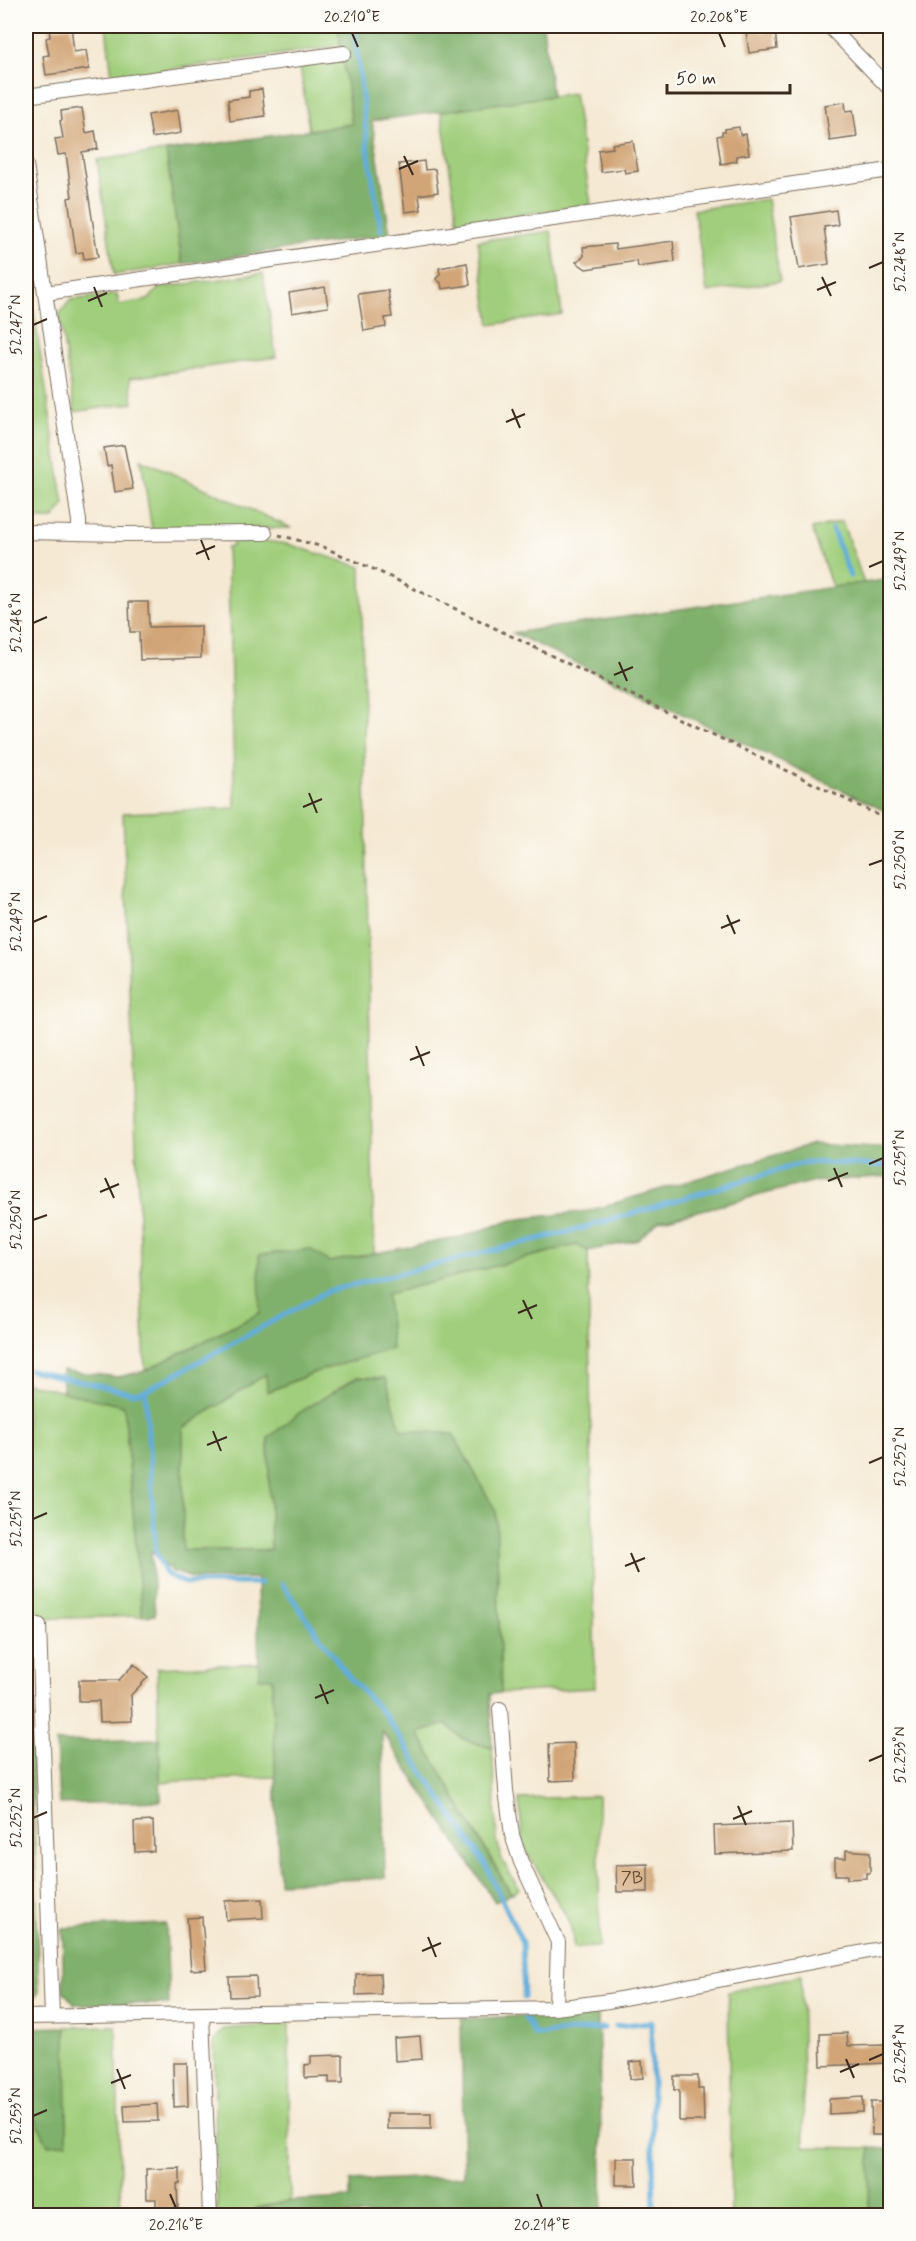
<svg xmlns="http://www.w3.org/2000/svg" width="916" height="2241" viewBox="0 0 916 2241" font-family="Mynerve,sans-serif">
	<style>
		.green { fill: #a0ce7c; stroke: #6e7c4d; stroke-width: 1.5 }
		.forest { fill: #80b16c; stroke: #5e6e45; stroke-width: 1.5 }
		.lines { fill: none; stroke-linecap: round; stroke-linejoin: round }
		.stream { stroke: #62adda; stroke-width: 5 }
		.building { fill: #d1a577 }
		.minor-casing { stroke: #7c6d5d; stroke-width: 16 }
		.path { stroke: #7c6d5d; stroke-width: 3; stroke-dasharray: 4.5 4.5; stroke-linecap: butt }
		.minor { stroke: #fff; stroke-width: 14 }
		.ticks { fill: none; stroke: #3b2a1e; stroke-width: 2 }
		.labels { text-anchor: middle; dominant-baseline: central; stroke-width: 5; stroke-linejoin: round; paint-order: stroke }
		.number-label { font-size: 18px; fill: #604934 }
		.neatline { fill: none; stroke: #3b2a1e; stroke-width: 2 }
		.ticks-label { font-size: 15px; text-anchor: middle; fill: #3b2a1e }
	</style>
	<rect width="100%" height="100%" fill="#fdfcf7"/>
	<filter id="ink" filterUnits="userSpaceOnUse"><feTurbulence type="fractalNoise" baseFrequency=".0167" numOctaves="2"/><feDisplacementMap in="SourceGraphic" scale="12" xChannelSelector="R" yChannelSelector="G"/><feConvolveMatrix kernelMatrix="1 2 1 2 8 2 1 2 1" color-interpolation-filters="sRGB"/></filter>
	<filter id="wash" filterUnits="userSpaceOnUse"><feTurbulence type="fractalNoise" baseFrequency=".008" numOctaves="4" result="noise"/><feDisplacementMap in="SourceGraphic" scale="24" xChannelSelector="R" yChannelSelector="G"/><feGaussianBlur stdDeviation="1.35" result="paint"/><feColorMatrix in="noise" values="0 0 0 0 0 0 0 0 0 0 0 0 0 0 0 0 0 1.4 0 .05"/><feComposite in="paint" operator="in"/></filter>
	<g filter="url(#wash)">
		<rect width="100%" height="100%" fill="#f5e9d3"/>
		<path class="green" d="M106,26h232l3,20 -229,31z
			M343,60l9,64 -43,6 -9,-64z
			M574,93l17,112 -133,19 -17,-113z
			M166,151l16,113 -68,11 -17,-115z
			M767,199l13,82 -73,11 -13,-82z
			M551,231l11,83 -72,11 -12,-84z
			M26,262l38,243 -11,14h-27z
			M263,273l13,84 -146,21 3,25 -58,9 -16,-97 11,-15 47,-6 2,11 29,-5 11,-12z
			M141,459l150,69 -139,2z
			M842,521l22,62 -32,4 -20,-58z
			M232,537l56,7 73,23 13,687 -45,8 -69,51 -115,58 -22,-558 112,-5 -8,-261 6,-1z
			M576,1245l12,6 7,437 -94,5 -5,-181 -43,-78 -52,-4 -44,-53 -58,36 -31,25 3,112h-89l1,-122 84,-55 1,19 47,-20 72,-78z
			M26,1383l98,23 18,210 -114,3z
			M259,1663l1,15 12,-1 4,100 -116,5 -3,-114z
			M446,1724l17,15 29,9 5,93 5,19 17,29 -8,5 -93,-161z
			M598,1796l2,151 -26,1 -3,-20 -7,-16 -36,-57 -5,-12 -4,-44z
			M801,1975l3,172 66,1 -1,67h-138l-3,-223z
			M289,2024l1,177 -34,7 3,7h-42l-3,-174 10,-12z
			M116,2026l5,189 -95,1v-189l2,1 4,83 16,34 19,-2 -1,-116z"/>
		<path class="forest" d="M338,26h205l9,70 -180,25 18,113 -208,30 -16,-113 186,-27z
			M890,579v234l-377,-180z
			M812,1144l78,5v27l-79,6 -152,39 -21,19 -50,11 -12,-6 -189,49 5,55 -77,23 -48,20 -1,-18 -83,54v122h88l-3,-112 31,-25 58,-36 29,1 15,52 52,4 43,78 5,181 -11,1 2,54 -29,-9 -17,-15 -28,9 93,161 -16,8 -113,-171 3,147 -106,5 -7,-205h-13l-2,-100 -62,1 -24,-8 -20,-20 4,64 -13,1 -18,-210 -61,-14 -1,-22 56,7 27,-6 115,-58 -1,-58 51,-6 19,13 132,-25 51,-17 76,-9z
			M26,1562l13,431 -11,12h-2z
			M159,1739l2,62 -102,3 -3,-62z
			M166,1924l3,80h-95l-11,-13v-63z
			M598,2012l5,203h-344l-3,-7 34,-7 60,-3v-17l114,-5 -3,-157z
			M66,2027l1,116 -19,2 -16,-34 -4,-83z
			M870,2148l20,1v66h-21z"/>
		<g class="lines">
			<path class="stream" d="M354,26l14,123 13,81
				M832,528l18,48
				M30,1370l102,23 13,-2
				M261,1583h-76l-19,-9 -10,-21 -11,-162 183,-100 255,-63 223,-66 84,4
				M282,1584l66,92 36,38 102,152 36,76 2,56
				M525,2018l10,17 69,-7
				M616,2026l35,-4 3,194"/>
		</g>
		<g id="blocks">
			<path class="building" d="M71,26l3,26 12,-2 3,19 -43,6 -3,-19 6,-1 -3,-17 4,-1 -1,-8z
				M761,29v3l14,-2 2,19 -28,4 -3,-22z
				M262,89l3,27 -35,5 -2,-21 21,-3v-6z
				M845,102l1,9 7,-1 4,27 -27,4 -5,-36z
				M82,108l4,25 9,-2 3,18 -16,3 16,105 -14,2 -1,-7 -7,1 -8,-55 4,-1 -6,-43 -8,1 -3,-16 8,-1 -3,-17 2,-1 -1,-9z
				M178,110l3,23 -29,5 -4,-23z
				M739,127l1,8 6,-1 3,20 -13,2 1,5 -16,3 -4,-28 5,-1v-3h3v-3z
				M633,141l5,30 -13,2 -1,-4 -23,3 -3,-22 15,-2 -1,-4z
				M424,161l1,9 10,-1 3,23 -19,3 2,15 -16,2 -6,-48z
				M836,210l2,15 -14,2 5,37 -30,5 -8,-52z
				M673,241l2,21 -37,5 -1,-6 -51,8 -10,-7 8,-6 -1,-9 32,-3 1,5z
				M467,263l3,22 -28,4 -1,-6 -5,-4 4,-5 -1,-6z
				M325,287l3,20 -36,6 -3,-20z
				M388,290l4,27 -7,1 1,9 -22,4 -6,-37z
				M124,445l9,44 -18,3 -4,-27 -4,1 -3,-18z
				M129,602h19l1,25 52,-1v32l-61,2 -1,-28h-9z
				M134,1664l14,13 -17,18 1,26 -32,1 -1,-21h-20v-21h40z
				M574,1743l1,37 -25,1 -1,-37z
				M153,1821l1,30 -19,1 -1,-30z
				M792,1823l1,28 -78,3 -1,-28z
				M846,1850l24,2v21h-4v5l-19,1v-4h-12v-17h11z
				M648,1864v28h-31l-1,-27z
				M262,1899l1,19 -37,2 -1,-19z
				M202,1917l4,52 -15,1 -4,-52z
				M380,1973l1,21 -25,1v-21z
				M256,1976l1,20 -27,1 -1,-20z
				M847,2033l1,13 39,-1v18l-66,3 -1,-32z
				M420,2036l2,23 -27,2 -1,-23z
				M343,2055v28h-14v-6l-24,1v-13l6,-1v-8z
				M642,2061l1,17 -13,1v-17z
				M173,2063h14l1,43 -14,1z
				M674,2076h24v13h5l1,32h-25v-31h-5z
				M863,2097v15l-34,2v-15z
				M871,2102h18v33h-17z
				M157,2104l1,17 -33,1 -1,-16z
				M387,2113h44v16h-44z
				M616,2158h20l1,27h-21z
				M180,2168v16h-3l1,24 -22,1v-10h-9l-1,-30z"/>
		</g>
	</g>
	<g filter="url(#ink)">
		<use href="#blocks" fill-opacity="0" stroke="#7c6d5d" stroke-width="1.5"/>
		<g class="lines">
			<g class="minor-casing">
				<path id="minor" d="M829,26l61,63
					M26,96l318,-43
					M26,165l53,356v11
					M46,293l844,-123
					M26,532l97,2 142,-1
					M39,1625l13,392
					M500,1709l6,81 6,45 9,27 37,80 -2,66
					M202,2015l8,201
					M26,2017l530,-9 53,-7 281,-54"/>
			</g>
			<path class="path" d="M279,535l44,12 57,25 510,249"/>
			<use href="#minor" class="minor"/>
		</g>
	</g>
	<path class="ticks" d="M352,33l6,14M719,33l6,14M404,156l9,19M399,169l19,-8M869,268l14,-6M822,277l9,19M94,287l8,20M817,290l19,-8M88,301l19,-8M33,325l14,-6M512,409l8,19M506,422l19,-8M201,540l8,20M196,554l19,-8M869,567l14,-6M33,623l14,-6M619,662l8,19M614,675l19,-8M309,793l8,20M303,807l19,-8M869,865l14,-5M727,915l8,19M33,922l14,-6M721,928l19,-8M416,1046l8,20M410,1060l20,-8M869,1164l14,-6M834,1168l8,19M105,1178l9,20M828,1181l20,-8M100,1192l19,-8M33,1220l14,-5M523,1300l9,19M518,1313l19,-8M213,1431l8,20M207,1445l20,-8M869,1463l14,-6M33,1519l14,-6M631,1553l8,19M625,1566l20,-8M320,1684l8,20M315,1698l19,-8M869,1761l14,-6M738,1806l8,19M33,1818l14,-6M733,1819l19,-8M428,1937l8,20M422,1951l19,-8M846,2059l8,19M869,2060l14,-6M117,2069l8,20M840,2072l19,-8M111,2083l20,-8M33,2116l14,-6M170,2194l6,14M537,2194l5,14"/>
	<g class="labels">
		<g class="number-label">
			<text x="632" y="1878">7B</text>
		</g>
	</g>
	<rect width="916" height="2241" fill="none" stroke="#fdfcf7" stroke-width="66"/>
	<path d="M667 84v9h123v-9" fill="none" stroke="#3b2a1e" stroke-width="3"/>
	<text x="676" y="84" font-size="18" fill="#3b2a1e" stroke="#fdfcf7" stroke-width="4.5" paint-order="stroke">50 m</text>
	<rect x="33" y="33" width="850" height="2175" class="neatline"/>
	<g class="ticks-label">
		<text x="352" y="22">20.210°E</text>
		<text x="719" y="22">20.208°E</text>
		<text transform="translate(900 262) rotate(-90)" y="5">52.248°N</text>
		<text transform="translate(16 325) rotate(-90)" y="5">52.247°N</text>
		<text transform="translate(900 561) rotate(-90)" y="5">52.249°N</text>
		<text transform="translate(16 623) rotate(-90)" y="5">52.248°N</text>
		<text transform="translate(900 860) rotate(-90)" y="5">52.250°N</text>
		<text transform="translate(16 922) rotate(-90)" y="5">52.249°N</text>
		<text transform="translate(900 1158) rotate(-90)" y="5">52.251°N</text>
		<text transform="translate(16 1220) rotate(-90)" y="5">52.250°N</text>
		<text transform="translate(900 1457) rotate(-90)" y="5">52.252°N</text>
		<text transform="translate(16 1519) rotate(-90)" y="5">52.251°N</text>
		<text transform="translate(900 1755) rotate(-90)" y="5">52.253°N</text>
		<text transform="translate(16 1818) rotate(-90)" y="5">52.252°N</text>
		<text transform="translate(900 2054) rotate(-90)" y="5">52.254°N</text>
		<text transform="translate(16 2116) rotate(-90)" y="5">52.253°N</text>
		<text x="176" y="2230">20.216°E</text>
		<text x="542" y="2230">20.214°E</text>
	</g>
</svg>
